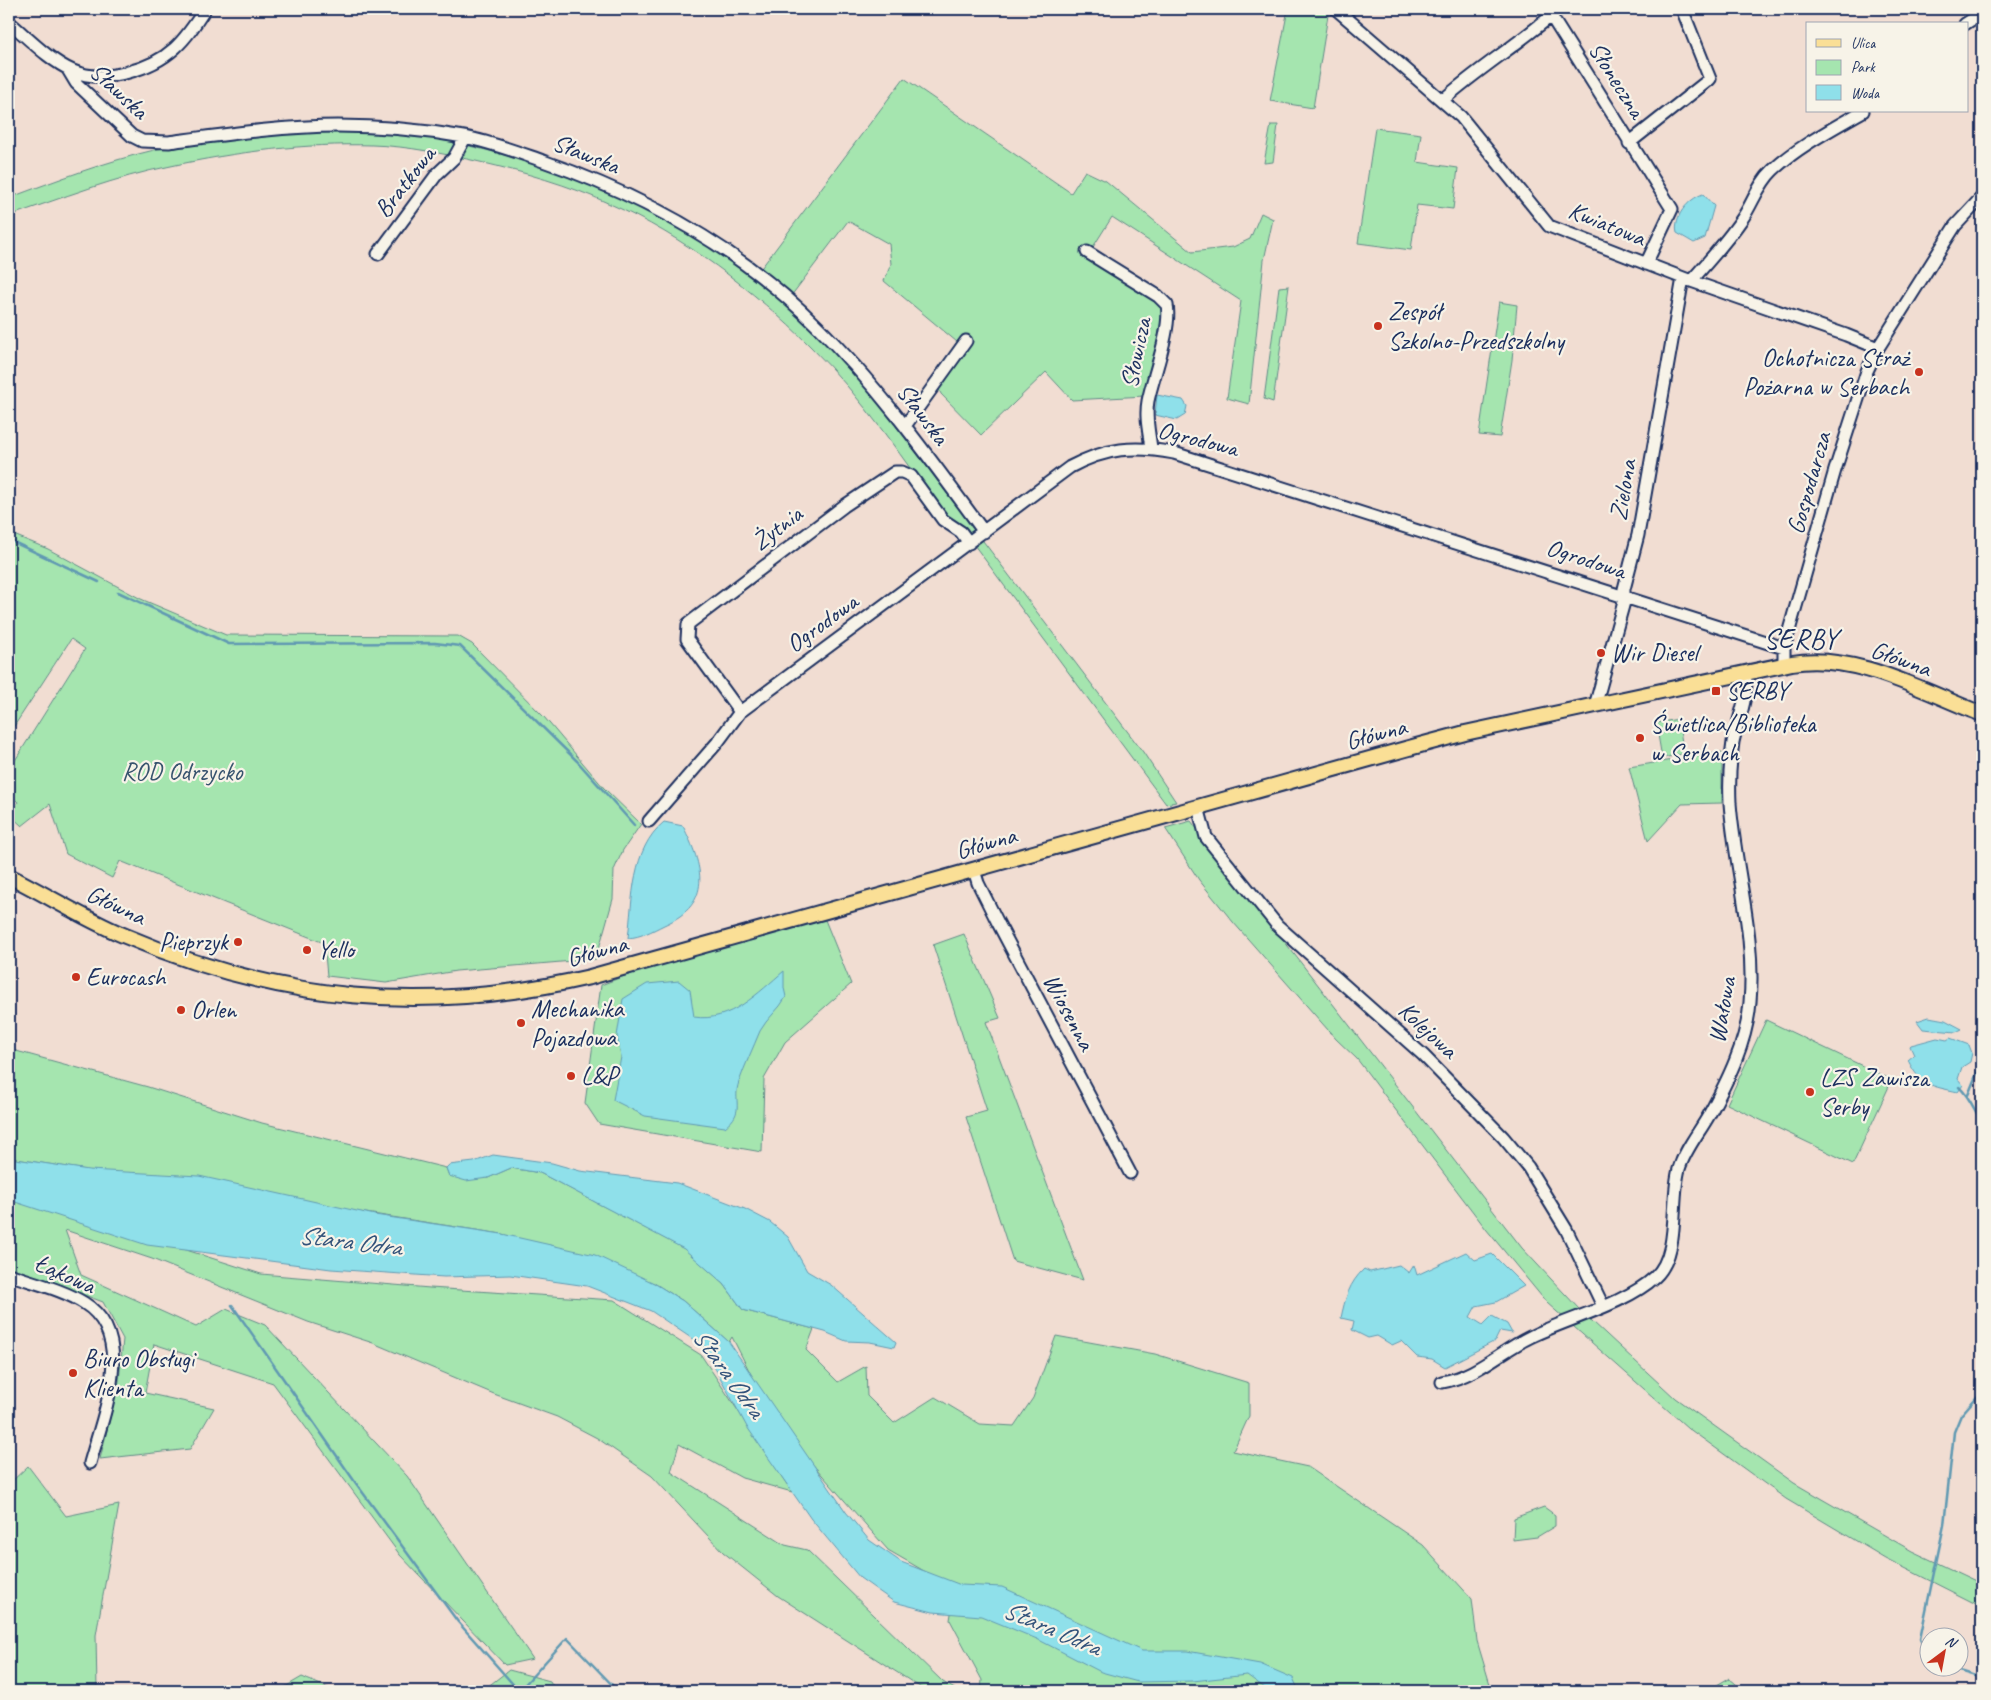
<svg xmlns="http://www.w3.org/2000/svg" width="1991" height="1700" viewBox="0 0 1991 1700" font-family="Caveat,sans-serif">
	<style>
		.green { fill: #a5e5af; stroke: #608a86 }
		.water { fill: #8fe0ea; stroke: #6199b2 }
		.lines { fill: none; stroke-linecap: round; stroke-linejoin: round }
		.stream { stroke: #6199b2; stroke-width: 2.5 }
		.minor-casing { stroke: #1b2f5e; stroke-width: 15 }
		.major-casing { stroke: #1b2f5e; stroke-width: 18 }
		.minor { stroke: #f7f3e8; stroke-width: 11 }
		.major { stroke: #fadf96; stroke-width: 14 }
		.poi-dot { fill: #c8321e; stroke: #f7f3e8; stroke-width: 2 }
		.labels { text-anchor: middle; dominant-baseline: central; stroke-width: 4.5; stroke-linejoin: round; paint-order: stroke }
		.street-label { font-size: 25px; fill: #1b2f5e; stroke: #f7f3e8 }
		.poi-label { font-size: 25px; fill: #1b2f5e; stroke: #f7f3e8; text-anchor: start }
		.park-label { font-size: 25px; fill: #37536e; stroke: #f7f3e8 }
		.water-label { font-size: 26px; font-style: italic; fill: #32527a; stroke: #f7f3e8 }
		.quarter-label { font-size: 28px; letter-spacing: 1px; fill: #1b2f5e; stroke: #f7f3e8 }
	</style>
	<rect width="100%" height="100%" fill="#f1ddd2"/>
	<filter id="ink" filterUnits="userSpaceOnUse"><feTurbulence type="fractalNoise" baseFrequency=".02" numOctaves="2"/><feDisplacementMap in="SourceGraphic" scale="10" xChannelSelector="R" yChannelSelector="G"/><feConvolveMatrix kernelMatrix="1 2 1 2 8 2 1 2 1" color-interpolation-filters="sRGB"/></filter>
	<g filter="url(#ink)">
		<path class="green" d="M1288,9h41l-16,99 -43,-7z
			M904,78l167,115 14,-22 21,10 86,71 41,-5 17,-8 11,-26 12,6 -9,41 -15,144 -22,-6 14,-97 -129,-84 -24,38 66,42 8,8v14l-17,77 -73,4 -26,-28 -65,63 -40,-41 -8,-18 24,-34 -73,-61 7,-17 -2,-20 -41,-23 -57,75 -32,-25z
			M1271,125h7l-5,37 -9,1z
			M1375,128l46,6 -4,28 41,6 -5,41 -36,-4 -6,45 -53,-7z
			M321,131c42,2 84,2 125,10 118,23 233,76 326,152 32,27 61,57 89,87l282,372 33,50 -10,2 -203,-274 -14,-8c-44,-60 -86,-124 -139,-176 -55,-55 -128,-111 -200,-142 -41,-19 -87,-32 -130,-42 -35,-8 -72,-16 -108,-17 -66,-2 -137,7 -201,21 -56,11 -109,32 -162,50v-18c48,-18 95,-36 145,-48 55,-13 112,-15 167,-19z
			M1289,286l-16,116 -9,-3 15,-112z
			M1499,302l18,3 -5,55 -12,77 -21,-2z
			M9,533l39,16 93,50 85,36 232,1 14,8 72,73 60,71 37,36 -18,26 -9,20 -1,29 -17,60 -140,12 -70,12 -59,-7 -3,-33 -204,-82 -8,17 -46,-24 -16,-50 -28,22 -12,-11 8,-13 -9,-8v-24l76,-121 -14,-10 -62,95z
			M1678,719l6,35 -22,4 -6,-35z
			M1722,752v51l-40,1 -34,37 -19,-74z
			M1191,821l331,427 57,61 96,89 119,85 118,68 70,33v23l-97,-49 -99,-59 -98,-71 -141,-125 -61,-74 -129,-170 -21,-20 -103,-117 -34,-42 -34,-52z
			M821,910l30,74 -66,58 -21,37 -2,73 -163,-28 -14,-21 16,-118 116,-45z
			M964,934l36,84 -14,4 97,258 -70,-19 -47,-144 21,-6 -54,-166z
			M1766,1020l126,60 -39,84 -126,-60z
			M9,1049l139,38 114,36 184,45 3,8 39,2 23,-10 29,5 145,76 39,35 19,26 71,19 -8,21 32,32 28,-16 1,30 27,27 41,-26 45,27 34,2 19,-28 23,-62 99,18 94,29v33l-16,35 75,16 115,78 49,54 5,42 15,50h-511l1,-11 -32,-60 5,-31 -67,-39 -87,-99 -40,-57 -29,-57 -3,5 -46,-41 -29,-18 -152,-49 -493,-76z
			M9,1193l252,81 169,14 184,12 87,55 91,137 -50,-14 -63,-34 -8,28 114,73 22,5 136,132 15,9h-32l-148,-95 -55,-44 -71,-76 -55,-38 -40,-21 -63,-23 -121,-51 -65,-21 -156,-63 -87,-29 16,45 115,52 30,-18 39,16 142,151 126,183 -28,6 -105,-110 -127,-172 -119,-39 -9,49 69,15 -24,41 -90,10 19,-78 4,-42 -20,-37 -94,-35z
			M28,1466l38,50 53,-11 -23,130 1,56h-88v-207z
			M1544,1507l11,8v11l-18,11 -24,3 1,-22z
			M509,1670l41,11 6,10h-74z
			M302,1677l33,14h-57z
			M1729,1678l15,13h-27v-6z"/>
		<path class="water" d="M1703,194l11,12 -9,32 -11,5 -17,-10c-4,-16 11,-34 26,-39z
			M1157,395l26,5 4,6 -2,9 -8,5 -22,-5z
			M664,822l19,4c20,40 31,77 -19,99 -12,6 -23,12 -36,13 5,-39 3,-89 36,-116z
			M784,971v17l2,9c-7,13 -19,21 -26,34 -7,17 -15,34 -21,51 -7,19 7,29 -14,45l-80,-11 -32,-16 8,-43 -4,-21 6,-37 24,-15 32,-3 11,9 4,27c36,6 65,-25 90,-46z
			M1929,1017l16,3 17,9 -6,3 -33,-3 -6,-8z
			M1937,1038l10,2 3,-2 19,7 3,8 -2,9 -8,5 -4,12 5,6 -5,7c-26,-6 -38,-6 -50,-32l6,-5 -4,-9 1,-1z
			M493,1155l59,8 28,8 97,12 68,26 25,13 18,15 19,34 24,14 65,57 -2,5 -24,-5 -24,-1 -21,-9 -82,-22 -19,-26 -40,-35 -144,-76 -29,-5 -23,10 -22,3 -17,-5 -3,-8 3,-3 25,-3z
			M9,1158l80,12 110,6 176,39 127,19 93,21 59,28 29,18 46,41 117,170 23,28 32,22 60,23 41,2 140,64h45l73,13 33,14 6,13h-30l-22,-16 -54,6 -55,1 -37,-10 -64,-33 -56,-23 -48,-4 -39,-10 -34,-24 -49,-59 -64,-92 -44,-81 -52,-35 -64,-25 -77,-11 -66,2 -113,-8 -184,-24 -138,-45z
			M1466,1252l9,8 17,-6 32,32 -28,16 -20,4 -6,11 13,8 9,-9 15,8 5,9 -12,-2 -5,10 -50,26 -13,-8 -15,-2 -16,-16 -9,4 -15,-9 -9,2 -16,-8 2,-9 -13,-3c4,-19 8,-35 23,-49l6,3 29,-7 10,8 5,-8 3,10z"/>
		<g class="lines">
			<path class="stream" d="M9,540l90,42
				M118,592l111,52 206,-1 25,3 117,115 57,64
				M1959,1087c11,10 15,23 23,35
				M1968,1095l14,-34
				M232,1305l123,177 103,140 61,69
				M1928,1657l-8,-18 24,-114 10,-93 7,-17 21,-24
				M1949,1668l33,10
				M519,1691l48,-53 51,53"/>
			<g class="minor-casing">
				<path id="minor" d="M1336,9l125,108 88,109 142,55 155,54 32,13
					M1551,16l121,193 -26,55
					M9,22c19,16 41,39 64,49 30,13 78,-1 102,-23 12,-11 21,-25 30,-39
					M1965,24l17,-11
					M67,68l9,15 56,53 10,5 27,1c53,-7 115,-16 169,-16 42,0 85,4 126,11 27,5 53,15 79,24 101,35 197,88 273,164 64,63 115,135 168,207
					M1443,100c37,-33 79,-58 116,-91
					M1629,143l81,-64 -28,-70
					M1087,252l71,44 9,9c5,23 -14,71 -19,96 -3,16 1,31 3,47
					M378,254l59,-80 17,-16 11,-20
					M1691,281c18,-20 36,-40 51,-62 11,-16 16,-35 31,-49 26,-24 59,-41 90,-59
					M905,426l61,-85
					M1784,665v-17l51,-178 32,-99 11,-23 77,-122 27,-29
					M1595,706l29,-104v-13l14,-54 45,-257
					M740,712l-53,-73 1,-15 156,-118 51,-34h7l9,4 32,44 18,12 8,11
					M1198,807l8,30 71,88 146,130 80,82 25,30 38,62 37,77
					M649,821l68,-78 23,-31 330,-245c36,-19 64,-22 104,-14l610,195
					M974,870l4,13 20,40 132,250
					M9,1274c24,9 53,15 75,29 53,33 19,112 6,160
					M1442,1382c35,-6 57,-30 88,-45 36,-18 96,-33 125,-60 26,-24 15,-76 24,-108 6,-20 20,-36 30,-54 19,-35 38,-73 41,-113 6,-67 -15,-132 -20,-199 -1,-20 0,-41 3,-61 5,-23 16,-44 12,-68"/>
			</g>
			<g class="major-casing">
				<path id="major" d="M9,876c38,19 74,42 114,59 156,67 302,80 467,42l819,-229 56,-15 327,-70c63,-11 132,29 190,51"/>
			</g>
			<use href="#minor" class="minor"/>
			<use href="#major" class="major"/>
		</g>
	</g>
	<g class="poi-dot">
		<circle cx="1378" cy="326" r="5"/>
		<circle cx="1919" cy="372" r="5"/>
		<circle cx="1601" cy="653" r="5"/>
		<rect x="1711" y="686" width="10" height="10" rx="2.5"/>
		<circle cx="1640" cy="738" r="5"/>
		<circle cx="238" cy="942" r="5"/>
		<circle cx="307" cy="950" r="5"/>
		<circle cx="76" cy="977" r="5"/>
		<circle cx="181" cy="1010" r="5"/>
		<circle cx="521" cy="1023" r="5"/>
		<circle cx="571" cy="1076" r="5"/>
		<circle cx="1810" cy="1092" r="5"/>
		<circle cx="73" cy="1373" r="5"/>
	</g>
	<g class="labels">
		<g class="street-label">
			<text transform="translate(1617 80) rotate(58)">Słoneczna</text>
			<text transform="translate(119 91) rotate(43)">Sławska</text>
			<text transform="translate(586 154) rotate(22)">Sławska</text>
			<text transform="translate(405 182) rotate(-52)">Bratkowa</text>
			<text transform="translate(1607 224) rotate(22)">Kwiatowa</text>
			<text transform="translate(1136 353) rotate(-78)">Słowicza</text>
			<text transform="translate(923 414) rotate(53)">Sławska</text>
			<text transform="translate(1198 439) rotate(14)">Ogrodowa</text>
			<text transform="translate(1809 483) rotate(-74)">Gospodarcza</text>
			<text transform="translate(1623 490) rotate(-80)">Zielona</text>
			<text transform="translate(777 528) rotate(-37)">Żytnia</text>
			<text transform="translate(1586 559) rotate(18)">Ogrodowa</text>
			<text transform="translate(822 623) rotate(-36)">Ogrodowa</text>
			<text transform="translate(1901 659) rotate(20)">Główna</text>
			<text transform="translate(1376 734) rotate(-15)">Główna</text>
			<text transform="translate(986 843) rotate(-16)">Główna</text>
			<text transform="translate(116 905) rotate(25)">Główna</text>
			<text transform="translate(597 951) rotate(-15)">Główna</text>
			<text transform="translate(1722 1010) rotate(-80)">Wałowa</text>
			<text transform="translate(1069 1012) rotate(62)">Wiosenna</text>
			<text transform="translate(1428 1030) rotate(43)">Kolejowa</text>
			<text transform="translate(65 1274) rotate(24)">Łąkowa</text>
		</g>
		<g class="poi-label">
			<text x="1388" y="312">Zespół<tspan x="1388" dy="29">Szkolno-Przedszkolny</tspan></text>
			<text x="1909" y="358" text-anchor="end">Ochotnicza Straż<tspan x="1909" dy="29">Pożarna w Serbach</tspan></text>
			<text x="1611" y="653">Wir Diesel</text>
			<text x="1726" y="691">SERBY</text>
			<text x="1650" y="724">Świetlica/Biblioteka<tspan x="1650" dy="29">w Serbach</tspan></text>
			<text x="228" y="942" text-anchor="end">Pieprzyk</text>
			<text x="317" y="950">Yello</text>
			<text x="86" y="977">Eurocash</text>
			<text x="531" y="1009">Mechanika<tspan x="531" dy="29">Pojazdowa</tspan></text>
			<text x="191" y="1010">Orlen</text>
			<text x="581" y="1076">L&amp;P</text>
			<text x="1820" y="1078">LZS Zawisza<tspan x="1820" dy="29">Serby</tspan></text>
			<text x="83" y="1359">Biuro Obsługi<tspan x="83" dy="29">Klienta</tspan></text>
		</g>
		<g class="park-label">
			<text x="182" y="772">ROD Odrzycko</text>
		</g>
		<g class="water-label">
			<text transform="translate(350 1241) rotate(7)">Stara Odra</text>
			<text transform="translate(729 1373) rotate(54)">Stara Odra</text>
			<text transform="translate(1052 1628) rotate(23)">Stara Odra</text>
		</g>
		<g class="quarter-label">
			<text x="1801" y="638">SERBY</text>
		</g>
	</g>
	<rect width="1991" height="1700" fill="none" stroke="#f7f3e8" stroke-width="30"/>
	<rect x="15" y="15" width="1961" height="1670" fill="none" stroke="#1b2f5e" stroke-width="2" filter="url(#ink)"/>
	<rect x="1806" y="22" width="162" height="90" fill="#f7f3e8" stroke="#9fa5b1"/>
	<rect x="1816" y="39" width="25" height="8" fill="#fadf96" stroke="#9fa5b1"/>
	<text x="1851" y="48" font-size="15" fill="#1b2f5e">Ulica</text>
	<rect x="1816" y="60" width="25" height="15" fill="#a5e5af" stroke="#9fa5b1"/>
	<text x="1851" y="72" font-size="15" fill="#1b2f5e">Park</text>
	<rect x="1816" y="85" width="25" height="15" fill="#8fe0ea" stroke="#9fa5b1"/>
	<text x="1851" y="98" font-size="15" fill="#1b2f5e">Woda</text>
	<g transform="translate(1944 1652) rotate(32)"><circle r="24" fill="#f7f3e8" stroke="#9fa5b1"/>
	<path d="M0-4L9 19L0 12L-9 19Z" fill="#c8321e"/>
	<text y="-8" font-size="14" font-weight="bold" text-anchor="middle" fill="#1b2f5e">N</text>
	</g>
</svg>
